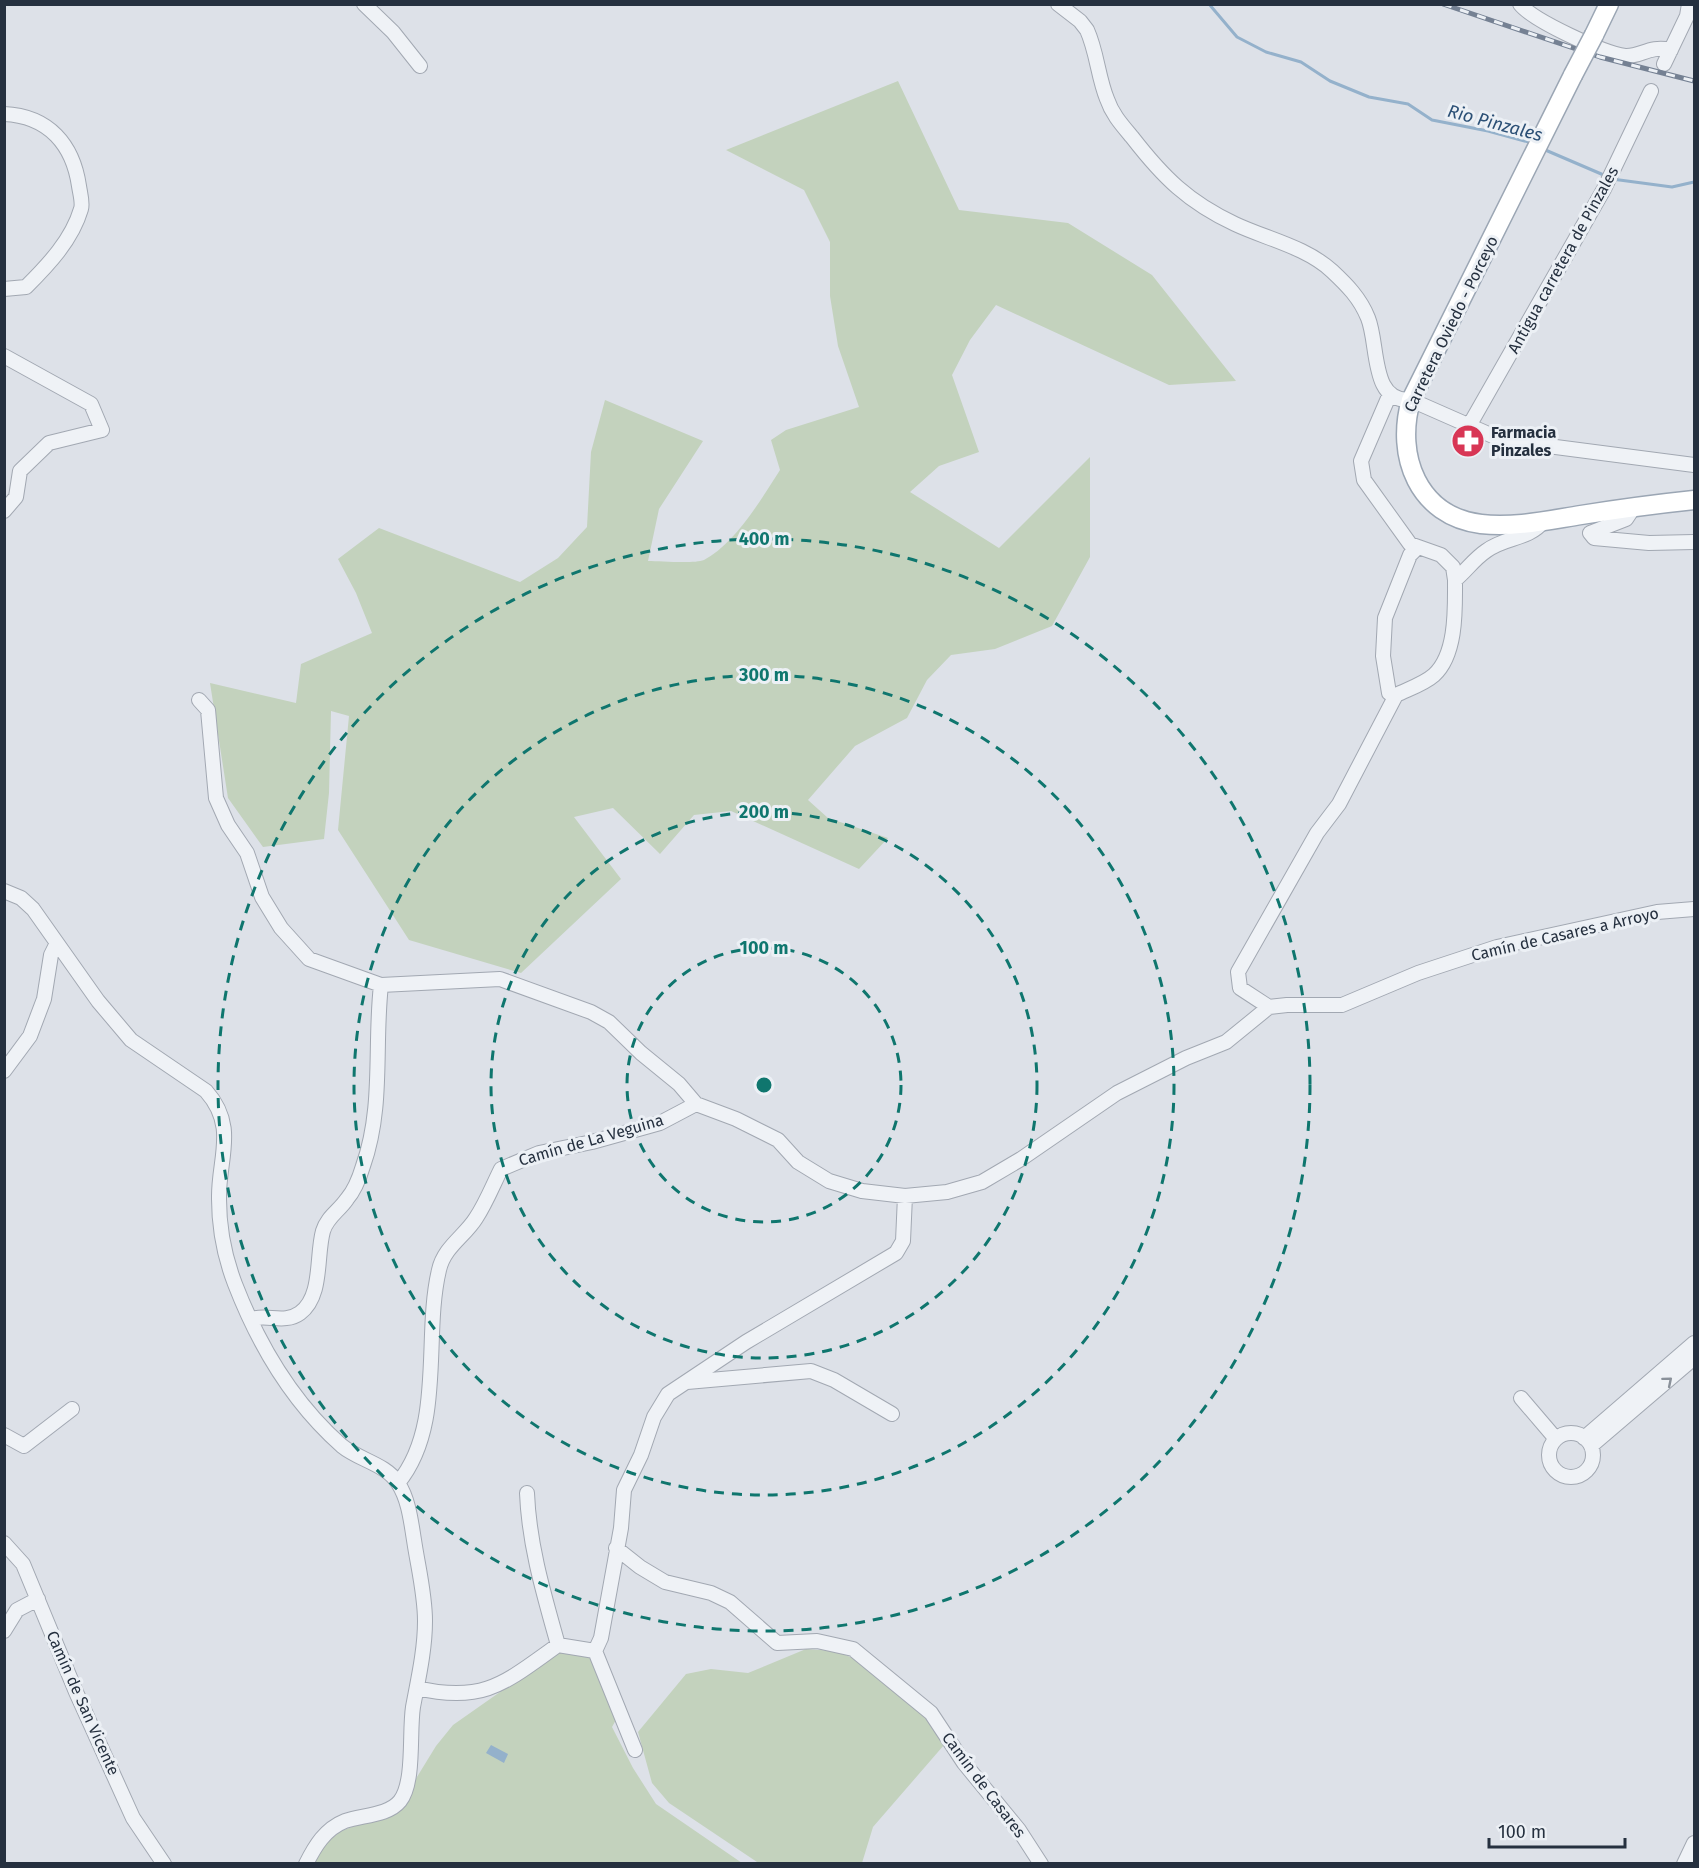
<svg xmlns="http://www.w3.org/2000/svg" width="1699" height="1868" viewBox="0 0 1699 1868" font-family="'Fira Sans',sans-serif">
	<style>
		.green { fill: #c3d2bd }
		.water { fill: #94b1cb }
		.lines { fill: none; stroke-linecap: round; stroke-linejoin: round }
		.stream { stroke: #94b1cb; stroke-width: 3 }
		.minor-casing { stroke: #a2a8b2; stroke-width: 16 }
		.major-casing { stroke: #9ba6b4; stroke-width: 21 }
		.minor { stroke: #eff2f6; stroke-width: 14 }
		.major { stroke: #fff; stroke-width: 18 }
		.rail-casing { stroke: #758193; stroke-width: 5 }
		.rail { stroke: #ecf0f5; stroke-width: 3; stroke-dasharray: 9; stroke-linecap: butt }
		.major-bridge-casing { stroke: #9ba6b4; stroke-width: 21; stroke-linecap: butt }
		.major-bridge { stroke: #fff; stroke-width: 18 }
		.oneway { stroke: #8a919a }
		.ring { fill: none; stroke: #0f766e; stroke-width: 3; stroke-dasharray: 10 8 }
		.labels { text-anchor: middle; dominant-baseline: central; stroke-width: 6; stroke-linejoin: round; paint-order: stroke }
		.street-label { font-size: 16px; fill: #25303f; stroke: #ecf0f5 }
		.poi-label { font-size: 16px; font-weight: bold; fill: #25303f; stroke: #ecf0f5; text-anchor: start }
		.water-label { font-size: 18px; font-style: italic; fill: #2c5076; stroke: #ecf0f5 }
		.centre { fill: #0f766e; stroke: #ecf0f5; stroke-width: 3 }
		.ring-label { font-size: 18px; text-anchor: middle; font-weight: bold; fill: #0f766e; stroke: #ecf0f5; stroke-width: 6; stroke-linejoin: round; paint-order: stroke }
	</style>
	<rect width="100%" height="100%" fill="#dde1e8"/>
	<path class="green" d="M898,81l61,129 109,13 84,52 84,106 -67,4 -173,-80 -26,35 -18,35 27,77 -40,14 -29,26 89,56 91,-91v100l-38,69 -57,23 -44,6 -24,25 -20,38 -52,28 -47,54 20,18 60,20 -29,31 -128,-58 -37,4 -34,39 -47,-46 -39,9 47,62 -100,94 -112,-33 -71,-110 11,-114 -18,-5 -2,82 -5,46 -61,8 -35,-49 -18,-115 86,20 5,-39 71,-31 -16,-40 -18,-34 41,-31 141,54 38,-24 29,-31 4,-75 14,-52 98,41 -44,68 -11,52c12,0 46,3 56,-1 31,-16 58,-62 76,-90l-9,-30 15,-10 73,-23 -21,-61 -8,-50v-54l-26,-52 -78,-40z
		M561,1649l31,5 25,64 -5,9 21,41 23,36 86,59 -428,1 12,-21 15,-12 22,-8 46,-33 27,-44 17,-21z
		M806,1649l29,2 23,9 68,55 18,30 -71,82 -11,36 -102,1 -91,-61 -17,-20 -14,-51 48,-58 25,-5 37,4z"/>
	<path class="water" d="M491,1745l17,9 -4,9 -18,-10z"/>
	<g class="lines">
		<path class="stream" d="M1209,4l28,33 29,15 35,10 29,19 39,16 39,7 24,16 56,11 44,12
			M1543,149l63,27
			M1612,179l60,8 22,-5"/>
		<g class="minor-casing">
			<path id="minor" d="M364,4l29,28 27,34
				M1058,4l22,17 7,9c10,22 11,47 20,69 5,15 15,26 25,38 31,40 56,65 103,87 32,15 71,23 97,47 15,14 28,27 36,47 11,27 2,85 43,82l91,40 192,25
				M1520,4c13,17 84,49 105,52 16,1 24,-11 46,-6
				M1664,64l23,-48 2,-12
				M4,114c45,2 69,31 75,72 1,7 4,17 2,23 -9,31 -33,56 -55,78l-22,2
				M4,356l87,48 11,26 -53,13 -29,28 -4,26 -12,14
				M1389,396l-28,65 3,19 46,64 31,11 12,12 2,13c11,-9 19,-21 31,-29 20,-15 41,-10 58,-30
				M1469,426l135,-237 47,-98
				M1634,507l-8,12 -36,14 4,5 55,5 45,-1
				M1417,548l-7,7 -25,63 -2,38 6,37 7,2c12,-6 28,-11 38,-20 23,-21 21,-67 21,-95
				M199,700l9,10 8,88 12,27 19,28 15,44 19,31 28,31 72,26 119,-6 91,33 18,10 32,31 38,31 17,20 40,15 42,21 20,22 31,19 33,10 43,5 42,-4 35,-10 39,-23 96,-66 69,-35 40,-16 43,-35 18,-2h55l76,-32 79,-26 160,-35 37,-3
				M4,891l17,7 12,11 65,92 33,39 75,51c32,36 12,68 13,108 0,28 6,59 16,85 24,62 57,118 107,162 17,14 44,18 56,37 11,17 13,39 16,57 4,27 11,54 11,81 0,29 -7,59 -12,86 -4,25 2,75 -13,94 -12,15 -39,14 -55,20 -20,8 -30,25 -39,43
				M1269,1007l-29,-19 -2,-16 79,-139 22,-29 57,-109
				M4,1071l26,-35 14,-37 7,-44 6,-12
				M251,1319c16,-5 34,5 49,-6 23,-17 16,-57 23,-82 4,-14 16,-20 24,-32 7,-8 13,-23 16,-33 21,-59 11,-121 18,-181
				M687,1382l124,-11 23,9 58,34
				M1521,1398l35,41
				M1549 1455a22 22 0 1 1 44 0a22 22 0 1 1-44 0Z
				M4,1435l20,11 48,-37
				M1584,1438l110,-95
				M1591,1446l103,-88
				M398,1483c47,-57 25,-146 41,-213 5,-23 26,-34 37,-52 10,-15 17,-33 25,-49l38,-16 53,-11 68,-19 36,-19
				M527,1493c2,52 17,102 31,152
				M4,1543l19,21 53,128 57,126 31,46
				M616,1548l24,19 25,15 46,11 19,9 47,41 40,-2 36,8 78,64 33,50 55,67 22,34
				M4,1631l13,-21 21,-11
				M595,1651l6,-13 20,-110 3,-38 17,-35 13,-38 14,-23 78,-52 150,-89 7,-12 2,-45
				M595,1651l40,99
				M417,1688c67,16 89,-6 141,-43l37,6
				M1684,1864l10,-21"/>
		</g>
		<g class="major-casing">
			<path id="major" d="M1594,35l15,-31
				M1573,75l-162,325c-16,56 7,116 70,124 33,4 68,-4 100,-9 38,-6 75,-11 113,-15"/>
		</g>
		<use href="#minor" class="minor"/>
		<use href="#major" class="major"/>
		<g class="rail-casing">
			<path id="rail" d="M1443,4l157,53 94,24"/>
		</g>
		<use href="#rail" class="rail"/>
		<g class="major-bridge-casing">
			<path id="major-bridge" d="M1573,75l21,-40"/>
		</g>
		<use href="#major-bridge" class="major-bridge"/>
	</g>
	<defs><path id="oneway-chevron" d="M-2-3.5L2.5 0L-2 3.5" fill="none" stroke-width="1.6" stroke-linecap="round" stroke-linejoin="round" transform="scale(1.5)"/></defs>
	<use class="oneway" href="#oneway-chevron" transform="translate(1668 1381) rotate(-40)"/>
	<g class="ring">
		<circle cx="764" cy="1085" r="137"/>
		<circle cx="764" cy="1085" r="273"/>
		<circle cx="764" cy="1085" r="410"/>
		<circle cx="764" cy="1085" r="546"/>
	</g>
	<defs>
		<g id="pharmacy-disc" transform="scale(1.725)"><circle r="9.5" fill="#d83655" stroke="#ecf0f5"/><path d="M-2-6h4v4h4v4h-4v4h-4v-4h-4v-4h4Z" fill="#fff"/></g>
	</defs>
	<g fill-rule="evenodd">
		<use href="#pharmacy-disc" x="1468" y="441"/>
	</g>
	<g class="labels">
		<g class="street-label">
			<text transform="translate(1563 260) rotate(-61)">Antigua carretera de Pinzales</text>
			<text transform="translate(1451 324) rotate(-64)">Carretera Oviedo - Porceyo</text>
			<text transform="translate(1565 934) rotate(-13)">Camín de Casares a Arroyo</text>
			<text transform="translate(591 1140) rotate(-16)">Camín de La Veguina</text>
			<text transform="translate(83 1703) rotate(66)">Camín de San Vicente</text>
			<text transform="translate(984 1785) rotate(53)">Camín de Casares</text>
		</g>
		<g class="poi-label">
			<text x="1491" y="432">Farmacia<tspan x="1491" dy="18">Pinzales</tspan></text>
		</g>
		<g class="water-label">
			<text transform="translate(1495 123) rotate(15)">Rio Pinzales</text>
		</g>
	</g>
	<circle cx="764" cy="1085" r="9" class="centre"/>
	<g class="ring-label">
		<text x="764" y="545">400 m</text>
		<text x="764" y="681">300 m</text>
		<text x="764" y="818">200 m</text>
		<text x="764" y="954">100 m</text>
	</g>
	<rect width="1699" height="1868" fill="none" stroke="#25303f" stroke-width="12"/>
	<path d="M1489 1838v9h136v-9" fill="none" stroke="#25303f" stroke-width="3"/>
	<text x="1498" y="1838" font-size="18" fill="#25303f" stroke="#ecf0f5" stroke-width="4.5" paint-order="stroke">100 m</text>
</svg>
